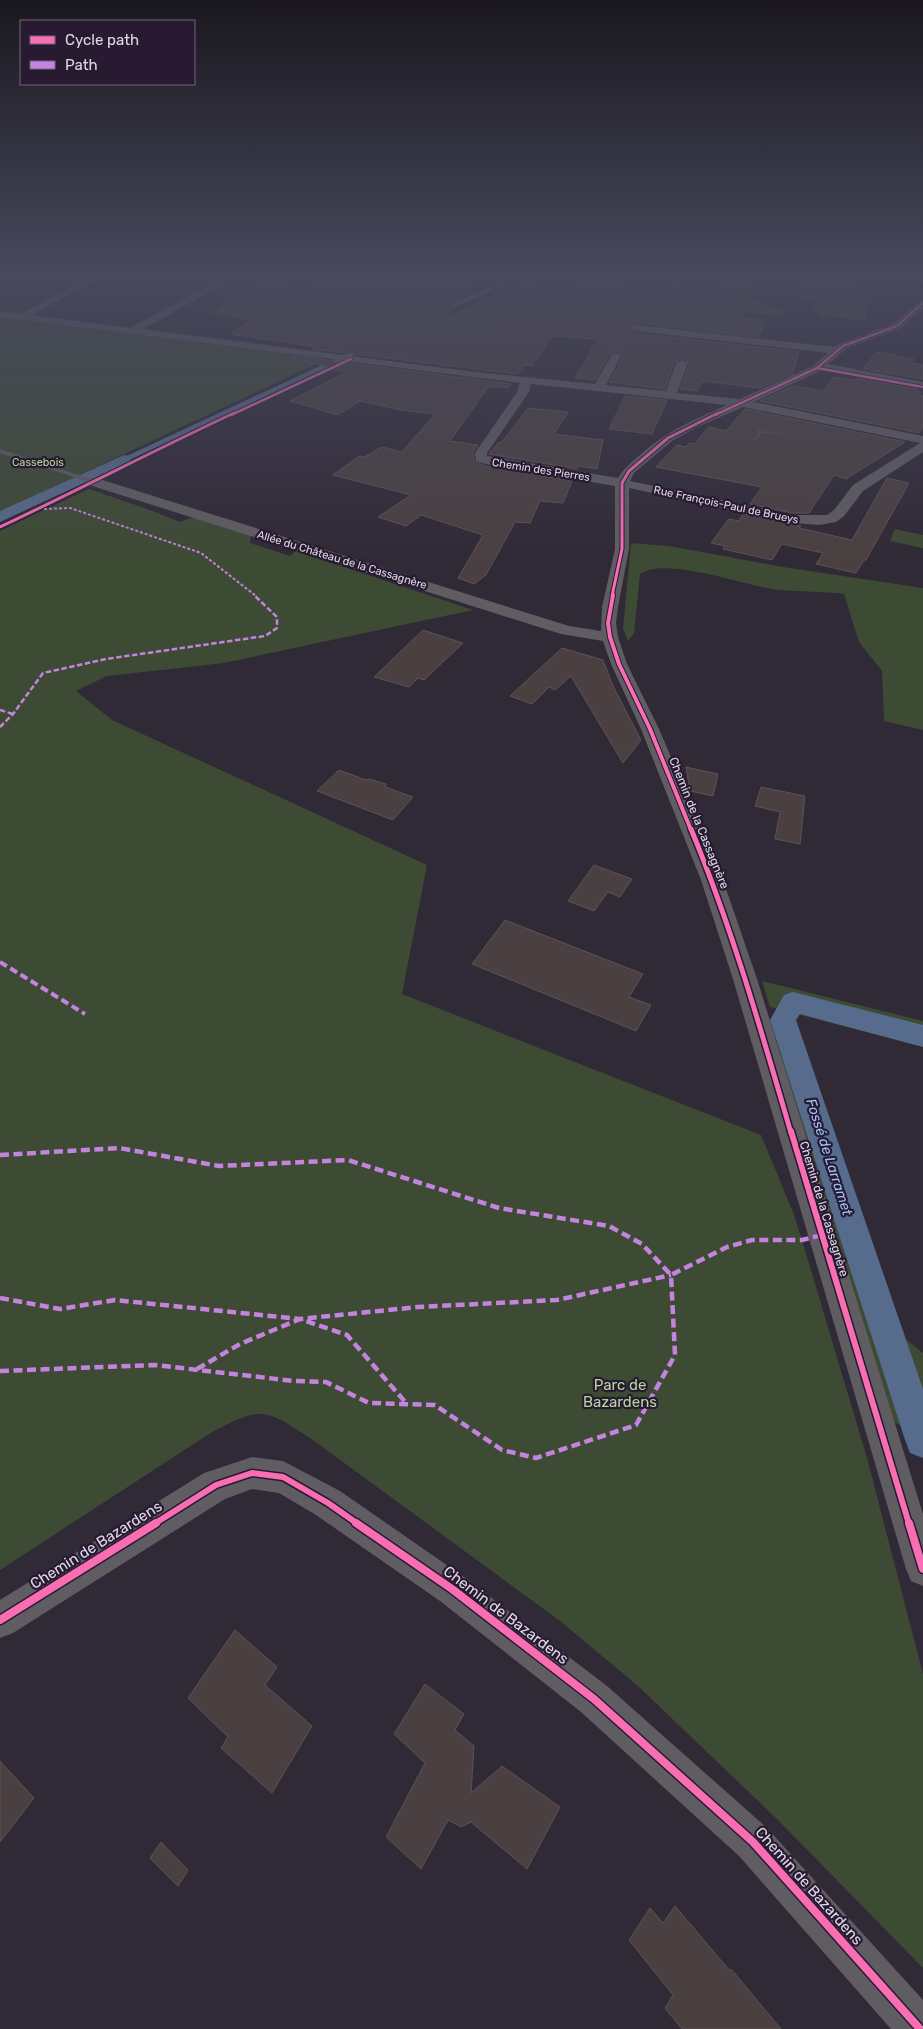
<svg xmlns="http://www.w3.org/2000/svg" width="923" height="2029" viewBox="0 0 923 2029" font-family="Rubik,sans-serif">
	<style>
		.green { fill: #3e4b34 }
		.water { fill: #576b8c }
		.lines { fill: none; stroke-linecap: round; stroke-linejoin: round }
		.canal { fill: #576b8c; fill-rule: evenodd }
		.building { fill: #4a4041; stroke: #5c5355 }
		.path { stroke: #605c63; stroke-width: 2; stroke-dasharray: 1 1; stroke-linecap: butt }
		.service { fill: #605d62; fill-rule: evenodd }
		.minor { fill: #605d62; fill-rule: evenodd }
		.quiet-far3 { stroke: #c483df; stroke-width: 2; stroke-dasharray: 3 2; stroke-linecap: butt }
		.quiet-far2 { stroke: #c483df; stroke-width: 2.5; stroke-dasharray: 5.5 2.5; stroke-linecap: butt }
		.quiet-far1 { stroke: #c483df; stroke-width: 4; stroke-dasharray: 8 4; stroke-linecap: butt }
		.quiet { stroke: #c483df; stroke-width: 4.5; stroke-dasharray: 9 4.5; stroke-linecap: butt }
		.cycleway-far5-casing { stroke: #271a31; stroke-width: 4 }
		.cycleway-far4-casing { stroke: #271a31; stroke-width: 5 }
		.cycleway-far3-casing { stroke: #271a31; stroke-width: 6 }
		.cycleway-far2-casing { stroke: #271a31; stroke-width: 8 }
		.cycleway-far1-casing { stroke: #271a31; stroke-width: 9 }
		.cycleway-casing { stroke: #271a31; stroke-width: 11 }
		.cycleway-far5 { stroke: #f96db3; stroke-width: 2.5 }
		.cycleway-far4 { stroke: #f96db3; stroke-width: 3 }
		.cycleway-far3 { stroke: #f96db3; stroke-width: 4 }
		.cycleway-far2 { stroke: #f96db3; stroke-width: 5 }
		.cycleway-far1 { stroke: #f96db3; stroke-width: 6 }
		.cycleway { stroke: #f96db3; stroke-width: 8 }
		.labels { text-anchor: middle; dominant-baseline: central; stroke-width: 4.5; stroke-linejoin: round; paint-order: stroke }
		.far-park-label { font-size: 11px; fill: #b4d79b; stroke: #271a31 }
		.far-street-label { font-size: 11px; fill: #e0d8e7; stroke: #271a31 }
		.street-label { font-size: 12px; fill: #e0d8e7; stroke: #271a31 }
		.water-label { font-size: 14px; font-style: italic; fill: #9ec3fb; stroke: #271a31 }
		.near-park-label { font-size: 15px; fill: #b4d79b; stroke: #271a31 }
		.near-street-label { font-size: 15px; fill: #e0d8e7; stroke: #271a31 }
	</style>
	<rect width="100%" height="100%" fill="#302936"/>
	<path class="green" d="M0,274h35l-31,13h-4z
		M592,274h52v5l-20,2 8,5 116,12 40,13 -6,5 -183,-17 -51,-9z
		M0,316l327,43 -327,153z
		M89,489l61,21 30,12 13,-5 58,16 -1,10 40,13 6,-5 177,59 -249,53 -117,13 -31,15 36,29 315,145 -25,129 359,141 32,77 9,28 65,218 56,216v294l-146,-149 -138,-132 -79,-66 -247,-181c-48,-31 -49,-35 -101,-8l-212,138v-1039z
		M895,529l28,6v13l-33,-7z
		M631,543l38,3 114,21 140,21v142l-39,-9 -2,-50 -23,-29 -15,-48c-22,-3 -44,-2 -65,-4 -35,-4 -112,-34 -139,-16l-6,59 -6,8 -5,-12z
		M762,981l161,40v26l-153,-40z
		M786,1055l13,5 99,273 25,20v83l-29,-14 -116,-364z"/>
	<path class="water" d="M518,274h8l-177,83 -7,-1z
		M335,359l8,1 -246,115 -7,-2z
		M68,483l7,2 -75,35v-5z"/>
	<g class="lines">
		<path class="canal" d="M124,455l5,1 2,3 -2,3 -129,60v-11z
			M793,992l130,33v22l-123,-33 -4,6 127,369v69l-13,-5 -5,-13 -135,-420 14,-25z"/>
	</g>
	<path class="building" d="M324,274l70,7 10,-7h77l-43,48 85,-41 53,11 105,-10 6,5 30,5 10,-18h34l-20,43 24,3 -7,17 -122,-14 -7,6 7,4 163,19 -6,21 -33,15 -58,-7 -5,10 -17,-2 10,-25 -7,-6 -9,4 -9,27 -55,-7 13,-25 -6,-6 -8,4 -14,25 -20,-2 23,-39 -46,-3 -20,30 -8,-1 -7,9 -205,-25 5,-2 -87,-13 22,-14 -39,-7 14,-7 -5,-1 31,-15 8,1 -13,-13 58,8z
		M804,279l47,6 2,-2 21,2 -5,20 -3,-1 -2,16 -44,-6 1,-3 -8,-1 2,-11 -17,-2z
		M876,352l38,7 -3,4 12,2v14l-60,-10z
		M296,356l215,28 -3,4 -13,-2 -1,2 -6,-1 -38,54 28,4 -5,7 1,9 10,5 88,15 -9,22 -23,-2 -10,22 -15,-1 -29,53 -12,9 -16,-6 25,-43 -62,-20 -15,11 -28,-9 33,-22 -78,-20 26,-19 5,1 18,-10 20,5 33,-38 -34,-4 -41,-9 -22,14 -48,-14 57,-29 -55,-14z
		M834,377l20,3 2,-2 61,11 -2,2 6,1 -2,3 4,1v31l-4,6 -159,-32 33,-15 30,5z
		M625,396l42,4 -15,34 -43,-5z
		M528,408l40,4 -14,22 49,6 -6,29 -19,-3 -1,3 -88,-15 10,-12h3z
		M745,409l160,33 -59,37 -12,-4 -25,38h-17l-42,-9 12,-17 -106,-20 21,-22 9,2 3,-4 5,1 15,-17 17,4z
		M887,478l22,5 -43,77h-2l-8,13 -40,-9 7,-11 -41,-9 -10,16 -49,-11 2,-3 -14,-3 18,-24 10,2 4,-7 58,12 -2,2 53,12z
		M423,630l40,13 -39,37 -6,-2 -9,9 -35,-10z
		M562,648l41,12 10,26 28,54 -18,23 -52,-87 -16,14 -6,-3 -17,17 -22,-8z
		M686,767l32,7 -5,22 -23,-5z
		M339,770l27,10 4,-1 16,5 -1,3 28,10 -20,23 -76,-29z
		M761,787l44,9 -5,48 -25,-5 5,-27 -25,-6z
		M594,865l38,14 -12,18 -12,-5 -14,19 -26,-10z
		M505,920l138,54 -14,23 22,8 -15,26 -164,-67z
		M235,1630l42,37 -12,18 47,41 -40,67 -51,-45 7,-11 -40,-39z
		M425,1684l39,30 -9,16 19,16 -3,47 31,-27 58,41 -33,62 -56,-47 -10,5 -13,-7 -27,49 -35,-32 39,-74 -31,-29z
		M0,1761l34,37 -34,44z
		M161,1842l27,28 -10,16 -28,-28z
		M675,1906l55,65 1,-2 50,60h-99l-17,-21 8,-13 -44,-55 21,-32 13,15z"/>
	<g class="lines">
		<path class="path" d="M758,429l3,3 20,2
			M753,441l8,-9"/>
		<path class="service" d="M782,274l67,6 3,-6 71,6v2l-67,-7 -5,8z
			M0,449l93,31 1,1 -5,1 -89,-29z"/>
		<path class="minor" d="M97,274h12l-77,41 98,13 82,-45 -49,-6 -5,-3h30l30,5 11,-5h13l-99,55 332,43 120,12 16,-28 5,-3 5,3 -15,29 60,6 10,-28 6,-3 6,3 -11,30 63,6 73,-33 15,-13 -192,-22 -5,-3 5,-3 199,22 4,-3 54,-20 27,-23 3,-1v8l-22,20 -54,20 -19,16 95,18v6l-101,-18 -68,32 169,34v16l-60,39 -19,25 -8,6 -17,3 -27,-2 -163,-35v61l-11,58 -2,16 2,14 9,27 32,65 64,151 34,99 166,535v72l-12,-5 -5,-12 -173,-590 -32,-99 -60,-151 -30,-65 -8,-23 -42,-7 -475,-150 -2,-3 7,-4 5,1 473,148 32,5 1,-24 13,-58v-63l-130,-22 -9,-3 -1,-8 42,-61 3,-9 -520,-66v-6l20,3zM531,384l196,21c-34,15 -56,24 -85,48 -9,8 -18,15 -24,25l-131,-22v-3l42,-61zM743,407l177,36 -67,42 -19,25 -7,5h-35l-162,-34 4,-8 38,-32 23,-13z
			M904,274h19v4l-14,-1z
			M252,1457l31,4 57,30 124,86 143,109 160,142 156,172v29h-32l-152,-173 -158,-144 -141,-111 -124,-86 -37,-22 -27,-4 -27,10 -212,134 -13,5v-38l204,-127z"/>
		<path class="quiet-far3" d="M44,509l26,-1 131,45 55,43"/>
		<path class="quiet-far2" d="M0,710l13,4
			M0,727l13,-13 30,-41 63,-14 159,-23 12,-8v-11l-23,-22"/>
		<path class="quiet-far1" d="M0,962l85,52"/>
		<path class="quiet" d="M0,1155l119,-7 100,18 129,-6 151,48 110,18 33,18 29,31
			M0,1298l60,11 55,-9 185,19 118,-12 139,-7 114,-25
			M197,1369l43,-25 60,-25 47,16 60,69
			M0,1371l155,-6 139,16 32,1 43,21 66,2 67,45 34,8 100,-33 39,-70 -4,-80 56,-28 25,-7h50l20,-5"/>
		<g class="cycleway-far5-casing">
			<path id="cycleway-far5" d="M817,368l106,19
				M231,415l120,-56
				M715,415l102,-47 26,-22 54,-20 26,-23"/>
		</g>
		<g class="cycleway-far4-casing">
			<path id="cycleway-far4" d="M0,527c78,-37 155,-77 234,-114
				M612,596l10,-47v-66l7,-12 39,-33 50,-25"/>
		</g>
		<g class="cycleway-far3-casing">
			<path id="cycleway-far3" d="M613,595l-5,28 2,14 9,27 31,65 41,101"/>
		</g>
		<g class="cycleway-far2-casing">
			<path id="cycleway-far2" d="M691,829c41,99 70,201 100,304"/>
		</g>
		<g class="cycleway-far1-casing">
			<path id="cycleway-far1" d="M791,1131l118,393
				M154,1524l62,-39 36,-12 31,4 45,26 30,21"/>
		</g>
		<g class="cycleway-casing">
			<path id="cycleway" d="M356,1523l96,66 142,110 159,143 167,187
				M909,1523l14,46
				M0,1620l156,-97"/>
		</g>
		<use href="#cycleway-far5" class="cycleway-far5"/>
		<use href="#cycleway-far4" class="cycleway-far4"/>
		<use href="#cycleway-far3" class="cycleway-far3"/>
		<use href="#cycleway-far2" class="cycleway-far2"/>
		<use href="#cycleway-far1" class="cycleway-far1"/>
		<use href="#cycleway" class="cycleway"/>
	</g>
	<linearGradient id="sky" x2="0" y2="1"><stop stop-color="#1a171e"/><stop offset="0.49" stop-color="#48495d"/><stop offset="1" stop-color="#48495d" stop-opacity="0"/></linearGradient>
	<rect width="923" height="558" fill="url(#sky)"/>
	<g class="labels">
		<g class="far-park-label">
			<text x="38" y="462">Cassebois</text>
		</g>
		<g class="far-street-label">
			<text transform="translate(541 470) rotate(9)">Chemin des Pierres</text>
			<text transform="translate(726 505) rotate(12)">Rue François-Paul de Brueys</text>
			<text transform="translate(342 560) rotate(17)">Allée du Château de la Cassagnère</text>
		</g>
		<g class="street-label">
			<text transform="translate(699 823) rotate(68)">Chemin de la Cassagnère</text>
			<text transform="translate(824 1209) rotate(73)">Chemin de la Cassagnère</text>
		</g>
		<g class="water-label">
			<text transform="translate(829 1157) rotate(72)">Fossé de Larramet</text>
		</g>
		<g class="near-park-label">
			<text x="620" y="1385">Parc de<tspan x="620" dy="17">Bazardens</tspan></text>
		</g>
		<g class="near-street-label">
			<text transform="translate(96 1545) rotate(-32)">Chemin de Bazardens</text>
			<text transform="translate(506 1615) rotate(37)">Chemin de Bazardens</text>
			<text transform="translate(809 1886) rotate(48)">Chemin de Bazardens</text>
		</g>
	</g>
	<rect x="20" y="20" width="175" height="65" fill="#271a31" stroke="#71667a"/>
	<rect x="30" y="36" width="25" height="8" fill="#f96db3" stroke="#71667a"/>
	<text x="65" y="45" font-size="15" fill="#e0d8e7">Cycle path</text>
	<rect x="30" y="61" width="25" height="8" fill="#c483df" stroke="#71667a"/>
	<text x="65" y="70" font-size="15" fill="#e0d8e7">Path</text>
</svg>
